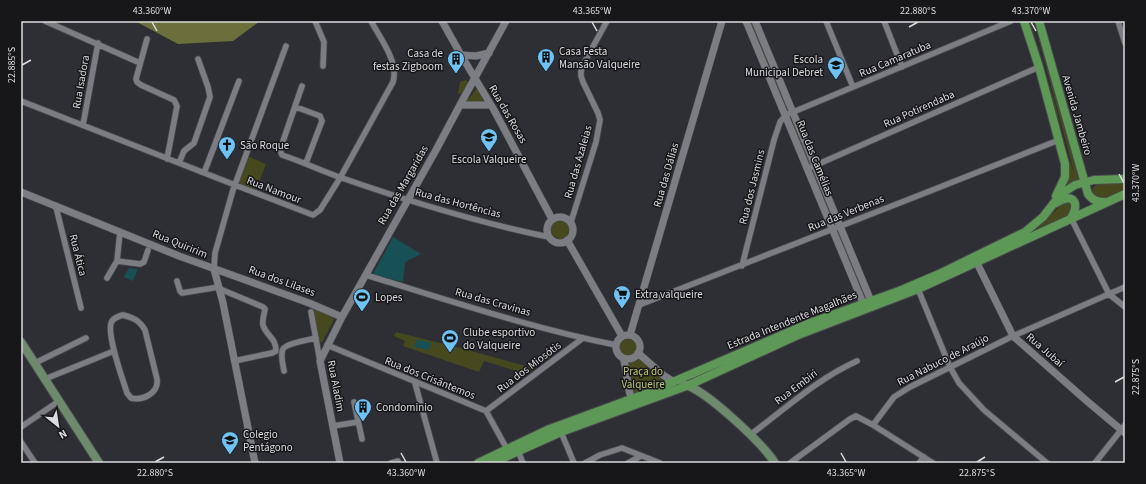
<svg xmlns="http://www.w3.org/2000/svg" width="1146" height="484" viewBox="0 0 1146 484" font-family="'Source Sans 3',sans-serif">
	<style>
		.green { fill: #46491d }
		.forest { fill: #6a6f3b }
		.water { fill: #175156 }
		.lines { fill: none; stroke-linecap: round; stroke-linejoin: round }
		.minor-casing { stroke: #494a4f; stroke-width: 7 }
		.tertiary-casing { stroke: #494a4f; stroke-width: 8 }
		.secondary-casing { stroke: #494a4f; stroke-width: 10 }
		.primary-casing { stroke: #494a4f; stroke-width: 10 }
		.minor { stroke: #7b7d82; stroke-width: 5.5 }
		.tertiary { stroke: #7b7d82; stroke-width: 7 }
		.secondary { stroke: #6d8a6c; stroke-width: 8 }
		.primary { stroke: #5e9856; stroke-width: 8 }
		.ticks { fill: none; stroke: #dbdcdf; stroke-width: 1.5 }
		.labels { text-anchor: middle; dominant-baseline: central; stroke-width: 3; stroke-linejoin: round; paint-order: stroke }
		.poi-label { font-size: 11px; fill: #dbdcdf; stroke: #17171a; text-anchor: start }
		.street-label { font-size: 11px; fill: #dbdcdf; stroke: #17171a }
		.park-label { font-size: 11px; fill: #bfc676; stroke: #17171a }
		.neatline { fill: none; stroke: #dbdcdf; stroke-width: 1.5 }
		.ticks-label { font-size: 10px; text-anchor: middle; fill: #dbdcdf }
	</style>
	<rect width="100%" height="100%" fill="#2e2f34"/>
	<path class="green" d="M748,21h6l34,87 -3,-1z
		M1025,21h5l26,86 11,47 7,18 -40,-151h6l42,158 -21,13 5,-10z
		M466,80l5,4 -6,12 -7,-3 2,-11z
		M477,88l7,13 -18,1z
		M793,118l18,45 -3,1 -18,-43z
		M247,156l19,8 -11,29 -22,-10z
		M814,171l21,52h-2l-22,-50z
		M1105,183h20v8l-21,7h-8l-4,-4c-1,-9 7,-10 13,-11z
		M1067,201l3,3 2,3 -5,10 -33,15 28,-28z
		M560,218c3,0 7,0 9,3 4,4 3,15 -2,18 0,1 -6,2 -6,2l-10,-7c-1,-5 0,-9 3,-14z
		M838,230l29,66 -4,1 -27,-65z
		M316,309l17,8 1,3 -12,22h-3l-5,-32z
		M396,332l72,18 64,18 -6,6 -42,-13 -5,11 -76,-26 2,-5 -11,-5z
		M628,337c7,2 9,7 9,13l28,32 -32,14 -11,-41 -4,-9 6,-8z"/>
	<path class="forest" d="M135,21h125l-27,20 -55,3z"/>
	<path class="water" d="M393,237l28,17 -16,8 -2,20 -30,-8z
		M129,268l9,1 -5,12 -9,-4z
		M418,339l13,4 -2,7 -15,-3z"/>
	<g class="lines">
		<g class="minor-casing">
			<path id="minor" d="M45,21l95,42
				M315,21l9,21 -1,24
				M826,21l27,66
				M884,21l18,46
				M1118,21l7,22
				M147,39l-11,40 1,3 4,3 33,15 3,6 -10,53
				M302,86l-22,64 2,5c21,7 40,16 60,23 66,23 138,45 207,59
				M21,101l214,84 78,30 7,-5 20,-32 53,-96c6,-20 -13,-44 -22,-61
				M296,107l24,9 2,5 -16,42
				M83,125l15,-82
				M179,163l5,-12 10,-8 16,-46 -2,-10 -10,-28
				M807,169l232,-102
				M204,173l35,-92
				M56,207l25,101
				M1071,218l38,76 16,13
				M571,222l25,-80 4,-22 -2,-7 -15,-31 -2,-6v-5l3,-8 23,-42
				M117,261l23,3 4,-2 4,-12
				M742,266l32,-126 6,-18 6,-7 225,-94
				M214,269l1,-16 18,-63 53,-144
				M366,275c82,25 165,53 250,70
				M107,278l10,-17 3,-29
				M177,281l3,10 2,2 37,-6
				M220,289l43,18 2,2c-1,6 -3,11 -2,16 3,11 13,12 13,26l-4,2 -38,8
				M918,289l32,78 9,16 25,27 63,53
				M639,305c141,-54 280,-110 420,-165
				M311,312l9,49
				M123,315c11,3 16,5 22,15l12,49c2,14 -14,22 -26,19l-4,-5c-4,-13 -22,-62 -15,-72 3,-4 7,-5 11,-6z
				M327,345l159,66 21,38
				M35,363l51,-25
				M284,371c-1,-6 -4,-16 -1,-22 4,-6 26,-9 33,-11
				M45,379l69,-28
				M415,383l22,80
				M354,402l8,37
				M486,411l97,-73
				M873,425l21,-28 16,-10 103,-51 112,-49
				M333,426l25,-4
				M21,427l38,-26
				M561,432l13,31
				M750,435c35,-26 67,-56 107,-74
				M21,442l14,21
				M518,451l5,12
				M391,463l7,-2
				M585,463l15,-8 22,-7 38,15
				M628,463l13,-7
				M790,463l60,-44 6,-3 17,9 60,38
				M919,463l5,-6
				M1095,463l30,-38"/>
		</g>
		<g class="tertiary-casing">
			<path id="tertiary" d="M442,21l19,34 33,55 58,109
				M746,21l117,282
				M755,21l116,280
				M461,55l15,1 13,-3
				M460,105h31
				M21,192l158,64 130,47 33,14
				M547 230a13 13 0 1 1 26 0a13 13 0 1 1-26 0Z
				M567,240l55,96
				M977,263l36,73 75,66 37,31
				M214,269l9,34 32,160
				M616 347a12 12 0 1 1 24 0a12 12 0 1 1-24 0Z
				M630,335l92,-314
				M638,353l25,22 11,7
				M623,358c5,12 3,37 12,45
				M340,463l-20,-102 22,-44 94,-167 24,-45 46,-84"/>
		</g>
		<g class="secondary-casing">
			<path id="secondary" d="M21,342l78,121
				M683,384c22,5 79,59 92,79"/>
		</g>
		<g class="primary-casing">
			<path id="primary" d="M1024,21l15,46 26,97v13l-9,19
				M1039,21l49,173c5,7 10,8 18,8
				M1056,203c16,-11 25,-1 15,15
				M478,463l69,-33 98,-36 165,-71 89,-32 40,-17 86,-42 18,-15 18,-23 14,-9 19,-5 31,-1
				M492,463l69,-31 128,-47 109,-50 120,-46 207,-95"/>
		</g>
		<use href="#minor" class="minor"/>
		<use href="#tertiary" class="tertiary"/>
		<use href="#secondary" class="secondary"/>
		<use href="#primary" class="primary"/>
	</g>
	<path class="ticks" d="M152,22l5,9M592,22l5,9M1031,22l5,9M909,27l9,-5M22,65l9,-5M1119,174l5,9M1115,382l9,-5M401,453l5,9M841,453l5,9M155,462l9,-5M977,462l8,-5"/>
	<defs>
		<g id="building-pin" transform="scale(0.9)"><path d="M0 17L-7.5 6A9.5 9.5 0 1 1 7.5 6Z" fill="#6fc2f4" stroke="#17171a"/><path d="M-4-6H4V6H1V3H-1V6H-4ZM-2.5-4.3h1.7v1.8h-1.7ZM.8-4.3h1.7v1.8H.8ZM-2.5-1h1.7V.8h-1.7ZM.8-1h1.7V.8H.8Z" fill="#111"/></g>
		<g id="school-pin" transform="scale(0.9)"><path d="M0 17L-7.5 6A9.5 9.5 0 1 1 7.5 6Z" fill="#6fc2f4" stroke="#17171a"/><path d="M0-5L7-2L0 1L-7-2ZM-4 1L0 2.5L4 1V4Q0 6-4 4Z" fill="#111"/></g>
		<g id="church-pin" transform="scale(0.9)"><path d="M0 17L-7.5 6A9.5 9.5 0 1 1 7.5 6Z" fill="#6fc2f4" stroke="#17171a"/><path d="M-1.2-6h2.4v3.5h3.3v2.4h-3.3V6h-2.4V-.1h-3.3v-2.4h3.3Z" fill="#111"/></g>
		<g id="supermarket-pin" transform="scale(0.9)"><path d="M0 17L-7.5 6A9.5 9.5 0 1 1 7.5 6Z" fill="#6fc2f4" stroke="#17171a"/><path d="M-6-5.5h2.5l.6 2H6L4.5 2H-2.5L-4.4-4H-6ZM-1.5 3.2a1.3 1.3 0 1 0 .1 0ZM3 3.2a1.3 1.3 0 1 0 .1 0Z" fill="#111"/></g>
		<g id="stadium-pin" transform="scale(0.9)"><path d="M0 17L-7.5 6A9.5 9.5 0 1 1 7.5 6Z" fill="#6fc2f4" stroke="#17171a"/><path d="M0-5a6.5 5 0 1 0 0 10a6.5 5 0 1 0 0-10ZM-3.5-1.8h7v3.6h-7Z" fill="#111"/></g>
	</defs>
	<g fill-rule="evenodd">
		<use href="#building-pin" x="546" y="57"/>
		<use href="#building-pin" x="456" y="59"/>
		<use href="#school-pin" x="836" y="65"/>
		<use href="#school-pin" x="489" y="137"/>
		<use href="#church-pin" x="227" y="145"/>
		<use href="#supermarket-pin" x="622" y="294"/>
		<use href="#stadium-pin" x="362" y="297"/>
		<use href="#stadium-pin" x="450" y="338"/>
		<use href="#building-pin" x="363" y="407"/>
		<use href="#school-pin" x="230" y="440"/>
	</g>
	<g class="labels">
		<g class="poi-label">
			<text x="559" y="51">Casa Festa<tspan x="559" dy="13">Mansão Valqueire</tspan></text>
			<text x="443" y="53" text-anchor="end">Casa de<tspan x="443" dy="13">festas Zigboom</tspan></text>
			<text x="823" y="59" text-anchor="end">Escola<tspan x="823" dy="13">Municipal Debret</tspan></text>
			<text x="240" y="145">São Roque</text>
			<text x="489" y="159" text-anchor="middle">Escola Valqueire</text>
			<text x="635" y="294">Extra valqueire</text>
			<text x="375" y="297">Lopes</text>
			<text x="463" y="332">Clube esportivo<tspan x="463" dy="13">do Valqueire</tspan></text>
			<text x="376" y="407">Condominio</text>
			<text x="243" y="434">Colegio<tspan x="243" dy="13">Pentágono</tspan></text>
		</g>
		<g class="street-label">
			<text transform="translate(895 59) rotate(-23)">Rua Camaratuba</text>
			<text transform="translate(81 82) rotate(-80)">Rua Isadora</text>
			<text transform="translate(919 109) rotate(-24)">Rua Potirendaba</text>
			<text transform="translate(508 114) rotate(60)">Rua das Rosas</text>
			<text transform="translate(1077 115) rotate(74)">Avenida Jambeiro</text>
			<text transform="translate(815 158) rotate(68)">Rua das Camélias</text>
			<text transform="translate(578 162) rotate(-74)">Rua das Azaleias</text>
			<text transform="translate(666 175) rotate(-74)">Rua das Dálias</text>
			<text transform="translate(403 185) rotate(-60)">Rua das Margaridas</text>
			<text transform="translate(752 187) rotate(-76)">Rua dos Jasmins</text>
			<text transform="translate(274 190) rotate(21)">Rua Namour</text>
			<text transform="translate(458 203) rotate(15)">Rua das Hortências</text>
			<text transform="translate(846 213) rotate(-22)">Rua das Verbenas</text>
			<text transform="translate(180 244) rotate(22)">Rua Quiririm</text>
			<text transform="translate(78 255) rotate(76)">Rua Ática</text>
			<text transform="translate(282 281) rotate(20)">Rua dos Lilases</text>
			<text transform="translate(493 302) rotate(16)">Rua das Cravinas</text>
			<text transform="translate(792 320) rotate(-22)">Estrada Intendente Magalhães</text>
			<text transform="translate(1045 350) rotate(41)">Rua Jubaí</text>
			<text transform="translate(943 360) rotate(-27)">Rua Nabuco de Araújo</text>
			<text transform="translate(529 367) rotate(-37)">Rua dos Miosótis</text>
			<text transform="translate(430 378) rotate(22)">Rua dos Crisântemos</text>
			<text transform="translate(336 386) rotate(79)">Rua Aladim</text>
			<text transform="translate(796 387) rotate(-37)">Rua Embiri</text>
		</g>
		<g class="park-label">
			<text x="643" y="371">Praça do<tspan x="643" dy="13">Valqueire</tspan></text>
		</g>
	</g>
	<rect width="1146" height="484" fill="none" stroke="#17171a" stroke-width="44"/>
	<g transform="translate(58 426) rotate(150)" stroke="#17171a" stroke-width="3" paint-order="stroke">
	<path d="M0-3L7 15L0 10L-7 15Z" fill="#dbdcdf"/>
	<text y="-6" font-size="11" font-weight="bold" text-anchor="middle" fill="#dbdcdf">N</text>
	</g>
	<rect x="22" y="22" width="1102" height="440" class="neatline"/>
	<g class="ticks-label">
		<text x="152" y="14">43.360°W</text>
		<text x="592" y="14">43.365°W</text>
		<text x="918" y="14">22.880°S</text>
		<text x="1031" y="14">43.370°W</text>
		<text transform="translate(11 65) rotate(-90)" y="4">22.885°S</text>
		<text transform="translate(1135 183) rotate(-90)" y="4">43.370°W</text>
		<text transform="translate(1135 377) rotate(-90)" y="4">22.875°S</text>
		<text x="155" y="476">22.880°S</text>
		<text x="406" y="476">43.360°W</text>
		<text x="846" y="476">43.365°W</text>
		<text x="977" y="476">22.875°S</text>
	</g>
</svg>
